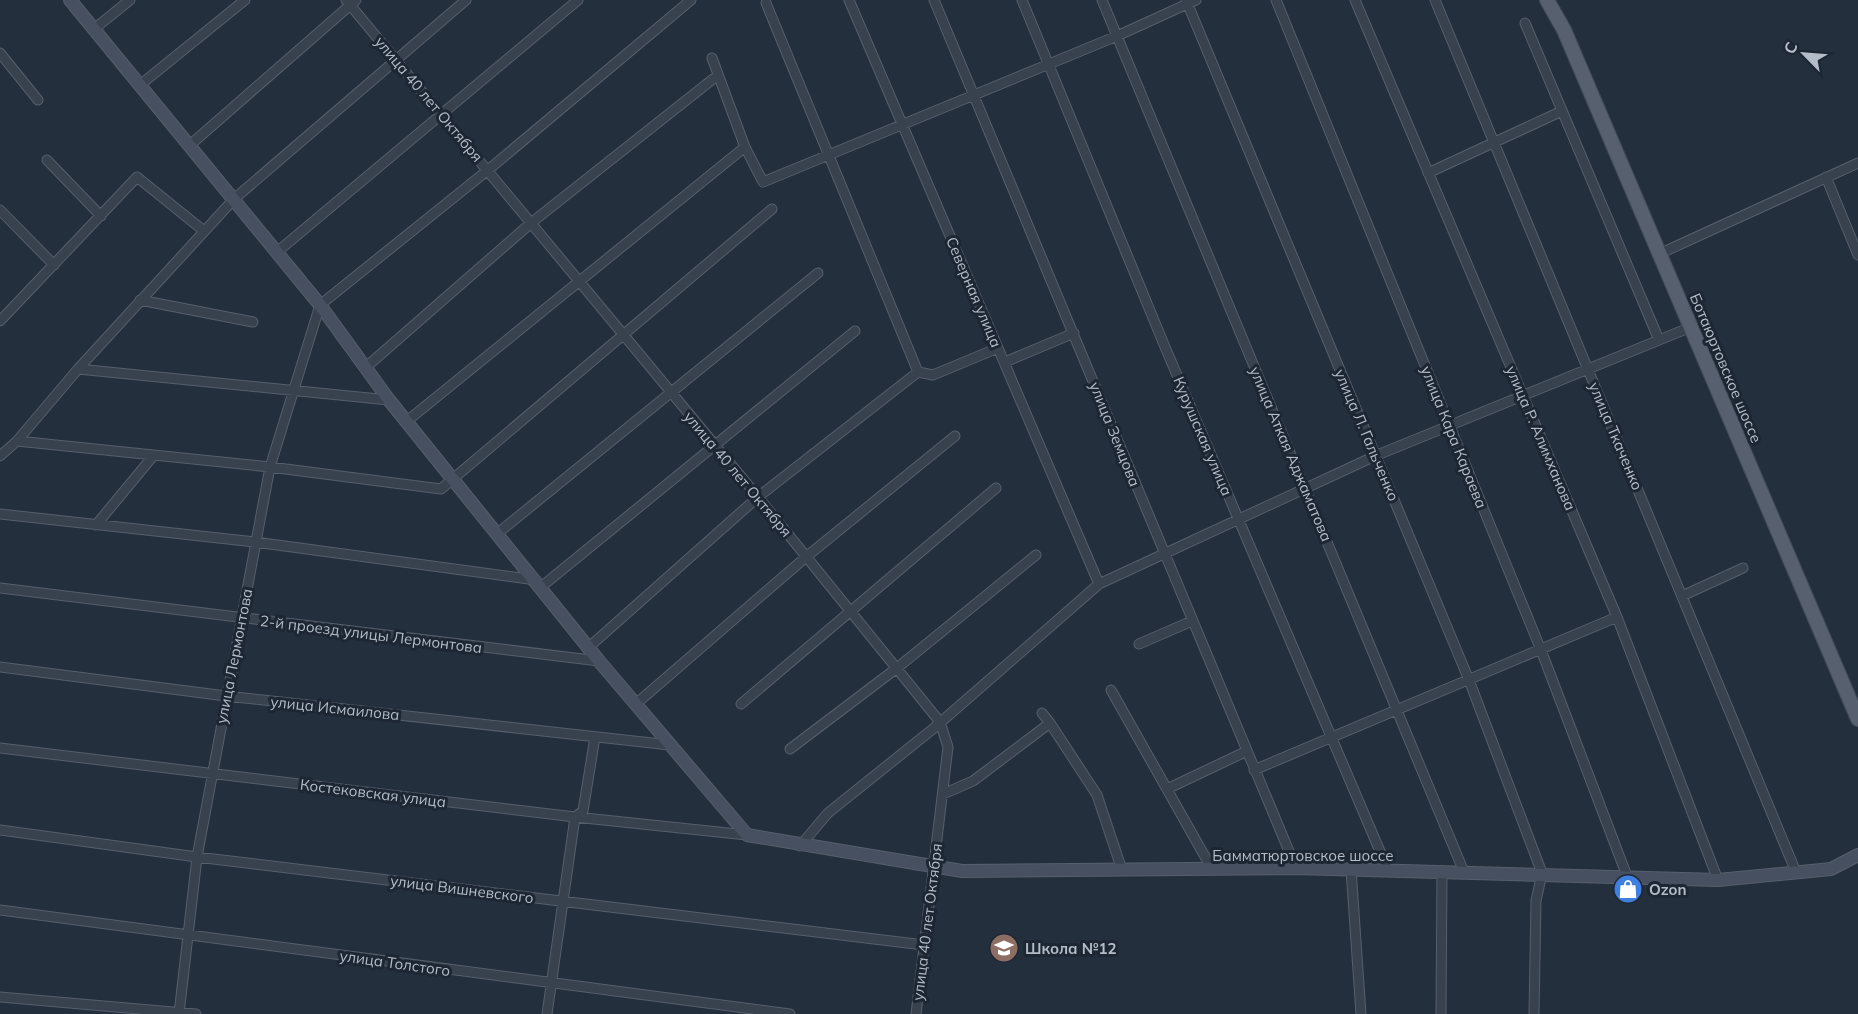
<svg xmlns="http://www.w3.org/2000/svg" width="1858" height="1014" viewBox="0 0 1858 1014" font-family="Mulish,sans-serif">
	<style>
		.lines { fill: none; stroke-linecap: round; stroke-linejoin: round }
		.street-casing { stroke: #565f6c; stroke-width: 11 }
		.secondary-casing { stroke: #565f6c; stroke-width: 14 }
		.primary-casing { stroke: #414a57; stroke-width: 16 }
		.street { stroke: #38414e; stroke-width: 9 }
		.secondary { stroke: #465061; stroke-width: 12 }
		.primary { stroke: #56606e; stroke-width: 14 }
		.labels { text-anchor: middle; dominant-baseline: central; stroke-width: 6; stroke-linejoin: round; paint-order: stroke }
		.street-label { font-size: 15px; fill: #b4bcc9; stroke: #1d2633 }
		.poi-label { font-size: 15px; font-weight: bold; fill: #b4bcc9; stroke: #1d2633; text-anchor: start }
	</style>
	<rect width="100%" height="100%" fill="#242f3e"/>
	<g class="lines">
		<g class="street-casing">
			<path id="street" d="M346,0l412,497 182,225 8,25 -32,267
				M849,0l250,584
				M934,0l362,868
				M1022,0l143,347 223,523
				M1102,0l362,872
				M1186,0l283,680 73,193 -6,28 -2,113
				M1276,0l265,650 86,226
				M1355,0l262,617 101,263
				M1435,0l361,872
				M766,3l152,369 15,3 65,-27
				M1525,23l134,317
				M94,29l36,-29
				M0,53l38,47
				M712,58l33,89 18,35 354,-146 79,-36
				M140,85l105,-85
				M190,145l166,-145
				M47,160l54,56
				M1428,173l134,-62
				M1826,177l32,78
				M0,210l54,55
				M277,252l301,-252
				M1659,254l199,-91
				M140,300l113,22
				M0,321l137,-144 67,54
				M1005,362l69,-29
				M365,368l166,-145 182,-144
				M78,369l311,31
				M407,421l338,-274
				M17,441l253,26 171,22 331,-280
				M0,456l17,-15 61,-72 156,-170 232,-199
				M0,514l255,28 281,38
				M96,525l58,-70
				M498,533l320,-260
				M541,587l314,-256
				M0,588l599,73
				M1682,596l61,-28
				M1139,644l53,-23
				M589,647l169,-150 160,-125
				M0,667l226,29 444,49
				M1111,690l101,179
				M637,703l169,-146 149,-121
				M741,704l255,-216
				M1050,723l47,72 25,75
				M0,748l575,69 172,18
				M790,749l107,-81 139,-113
				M1254,770l363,-153
				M1167,789l80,-38
				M943,794l30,-13 77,-58 -8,-10
				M0,830l197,27 727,88
				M800,846l28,-33 106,-85 165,-144 276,-128 316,-129
				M1351,869l10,145
				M0,910l790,104
				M0,997l196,17
				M179,1014l18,-157 73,-390 50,-162 168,-135 203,-170
				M547,1014l28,-197 8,-6 12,-74
				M1441,1014l1,-143"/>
		</g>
		<g class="secondary-casing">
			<path id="secondary" d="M70,0l250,305 69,95 210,261 148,174 215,36 334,-3 422,12 113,-11 27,-14"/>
		</g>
		<g class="primary-casing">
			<path id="primary" d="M1547,0l17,30 294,689"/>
		</g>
		<use href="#street" class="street"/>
		<use href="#secondary" class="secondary"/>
		<use href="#primary" class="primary"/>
	</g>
	<defs>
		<g id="shop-disc" transform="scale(1.5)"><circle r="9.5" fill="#3f7fe0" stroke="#1d2633"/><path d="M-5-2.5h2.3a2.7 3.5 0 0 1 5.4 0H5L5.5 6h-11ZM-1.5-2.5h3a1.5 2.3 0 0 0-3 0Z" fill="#fff"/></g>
		<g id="school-disc" transform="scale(1.5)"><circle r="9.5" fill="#8d6e63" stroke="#1d2633"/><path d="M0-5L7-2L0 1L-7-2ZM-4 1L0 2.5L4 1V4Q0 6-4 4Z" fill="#fff"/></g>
	</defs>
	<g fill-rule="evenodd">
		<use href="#shop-disc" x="1628" y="889"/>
		<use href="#school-disc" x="1004" y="948"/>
	</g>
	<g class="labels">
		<g class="street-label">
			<text transform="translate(429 99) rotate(50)">улица 40 лет Октября</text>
			<text transform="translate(974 292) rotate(67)">Северная улица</text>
			<text transform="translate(1726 368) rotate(67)">Ботаюртовское шоссе</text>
			<text transform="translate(1115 434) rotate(68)">улица Земцова</text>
			<text transform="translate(1367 435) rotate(67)">улица Л. Гальченко</text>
			<text transform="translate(1203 436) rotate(67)">Курушская улица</text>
			<text transform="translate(1616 436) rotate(67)">улица Ткаченко</text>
			<text transform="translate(1454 437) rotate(68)">улица Кара Караева</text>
			<text transform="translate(1541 438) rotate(67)">улица Р. Алимханова</text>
			<text transform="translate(1291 454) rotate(67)">улица Аткая Аджаматова</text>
			<text transform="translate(738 474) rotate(50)">улица 40 лет Октября</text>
			<text transform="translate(371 634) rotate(7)">2-й проезд улицы Лермонтова</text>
			<text transform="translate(234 656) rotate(-79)">улица Лермонтова</text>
			<text transform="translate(335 708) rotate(6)">улица Исмаилова</text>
			<text transform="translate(373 793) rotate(7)">Костековская улица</text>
			<text x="1303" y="855">Бамматюртовское шоссе</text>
			<text transform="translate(462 889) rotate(7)">улица Вишневского</text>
			<text transform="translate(927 922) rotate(-83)">улица 40 лет Октября</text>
			<text transform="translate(395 963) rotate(8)">улица Толстого</text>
		</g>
		<g class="poi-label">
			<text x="1649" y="889">Ozon</text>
			<text x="1025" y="948">Школа №12</text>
		</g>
	</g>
	<g transform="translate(1804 54) rotate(295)" stroke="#1d2633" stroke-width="4.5" paint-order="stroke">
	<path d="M0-4.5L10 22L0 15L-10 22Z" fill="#b4bcc9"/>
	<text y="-9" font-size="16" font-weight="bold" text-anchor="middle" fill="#b4bcc9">С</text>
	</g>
</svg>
